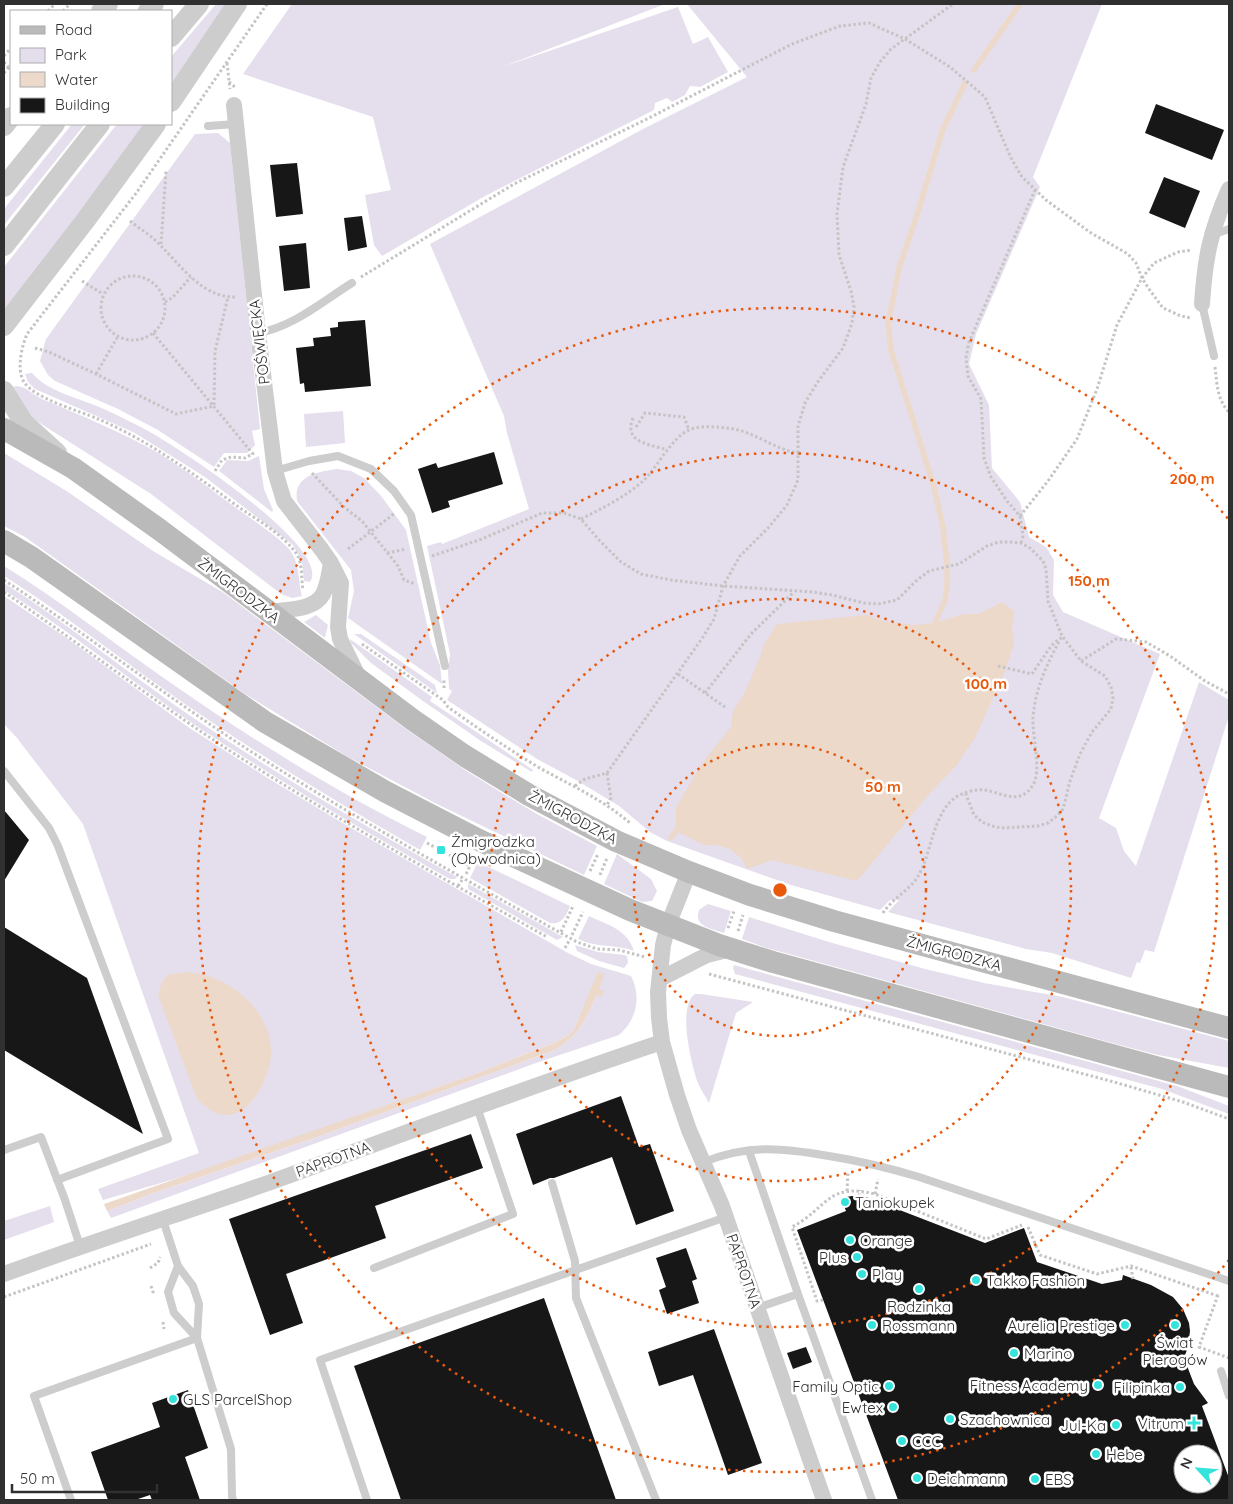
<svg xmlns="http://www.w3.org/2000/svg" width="1233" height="1504" viewBox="0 0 1233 1504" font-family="Quicksand,sans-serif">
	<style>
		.green { fill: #e5deec }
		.water { fill: #ecd9ca }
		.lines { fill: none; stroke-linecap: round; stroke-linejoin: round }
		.stream { stroke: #ecd9ca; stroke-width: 5.5 }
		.building { fill: #171717; fill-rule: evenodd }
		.path { stroke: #c4c4c4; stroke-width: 3; stroke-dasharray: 2.5 2.5; stroke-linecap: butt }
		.service { stroke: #cdcdcd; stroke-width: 8 }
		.minor { stroke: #cdcdcd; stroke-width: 16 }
		.tertiary { stroke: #cdcdcd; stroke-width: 20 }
		.secondary { stroke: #bababa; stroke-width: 22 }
		.ring { fill: none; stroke: #e8590c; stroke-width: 2.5; stroke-dasharray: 2.5 5 }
		.poi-dot { fill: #35e3dd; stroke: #fff; stroke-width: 2 }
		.labels { text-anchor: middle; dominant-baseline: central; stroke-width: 5; stroke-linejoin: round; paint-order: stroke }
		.street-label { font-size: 15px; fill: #303030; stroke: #fff }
		.poi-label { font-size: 15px; fill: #303030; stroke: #fff; text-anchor: start }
		.centre { fill: #e8590c; stroke: #fff; stroke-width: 2.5 }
		.ring-label { font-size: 15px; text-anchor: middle; font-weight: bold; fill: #e8590c; stroke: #fff; stroke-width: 5; stroke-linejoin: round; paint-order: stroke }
	</style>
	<rect width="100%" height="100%" fill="#fff"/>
	<path class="green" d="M216,4h12l-57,83v-30z
		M292,4h373l-160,62 173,-59 15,37 15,-7 20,35 -28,15 -10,-1 -5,9 -13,7 -5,-4 -12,5 -1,7 -169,86 -103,60 -8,-11 -9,-50 26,-5 -18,-73 -130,-43z
		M687,4h415l-69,173 7,10 -64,147 -7,30 20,41 3,63 28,34 9,35 17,10 8,13 -1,35 10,17 97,42 -61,164 17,10 8,23 12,15 63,-184 30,18v16l-75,236 -9,-2 -5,13 -3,-1 -6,16 -79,-25 -26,-4 -138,-37 11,-12h-9l-10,10 -89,-25 -124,-44 -17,-9 -31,-26 -43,-26 -39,-21 -90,-59 5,-9 -3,-2 -1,-19 2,-16 -23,-108 14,-4 1,2 87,-35 -22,-76 -3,-17 -74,-172 213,-115 104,-52z
		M72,124h13l-81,101v-16z
		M117,124h28l-141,193v-50z
		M218,133l12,10 30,286 -8,2 3,14 -8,8h-23l-10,14 -56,-37 -40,-21 -63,-28 -7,-6 -8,-14 6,-22 149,-205z
		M32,373c4,4 9,9 14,12 18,11 41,16 60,25 15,7 30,14 44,22 27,15 183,116 160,150l-6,-1 -2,-20 -9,-16 -88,-68 -70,-44 -100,-44 -7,-7 -3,-8z
		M16,386c10,0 17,9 26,13 40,17 80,33 118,55 26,16 50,35 75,53 17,13 39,26 54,42 11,13 9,32 13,47l-10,2 -11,-4 -130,-100 -119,-76 -22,-30z
		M343,411l2,32 -39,4 -2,-33z
		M4,453l64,39 85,59 71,42 182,136 62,43 67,41 62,33 -13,29 -147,-71 -89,-47 -103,-63 -220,-157 -21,-11z
		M259,456l5,33 9,21 -1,2 -53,-41 8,-11 21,1z
		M337,469l14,2 13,7 18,19 24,33 25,113 9,22 2,19 -94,-66 6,-27 -3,-21 -54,-69c-4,-26 21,-29 40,-32z
		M4,566c57,35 109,77 164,115 83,58 168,111 259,156l-7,13c-87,-50 -173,-102 -255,-160 -54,-38 -105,-79 -161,-114z
		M4,583c66,42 126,92 191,136 84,57 173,109 262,158l-2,2h-5c-87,-49 -175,-100 -258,-156 -64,-44 -123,-93 -188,-133z
		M4,596l64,43 120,88 78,50 85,51 217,125 23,11 40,12c11,21 5,45 -12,59l-83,28 -425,155 -4,-7 44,-17 166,-57 238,-87c26,-17 29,-28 42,-55l5,1 -4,-5 -15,17 -9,21 -5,6 -15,8 -79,31 -270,96 -102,30 -5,-11 101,-36 -116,-329 -66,-86 -13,-14z
		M316,615l12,10 -3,13 -21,-16z
		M354,634h7l74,51 2,8z
		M350,639l82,58 -2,4 103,69 -1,2 -51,-31 -58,-40 -52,-38 -20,-20z
		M617,854l34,25 6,12 -5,10 -10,1 -38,-18z
		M478,862l92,44c-4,10 -8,19 -20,17l-80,-45z
		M468,884l6,3 89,50 -6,3 -89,-51z
		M708,904l23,7 -7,22c-13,-4 -31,-7 -25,-23z
		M589,916c19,9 38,13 45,35 -18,-7 -38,-3 -56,-12z
		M749,917l80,25 96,27 59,14 79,14 166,44v27l-71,-13 -42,-11 -349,-96 -25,-9z
		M575,945l23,7 26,3 3,1 1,7 -4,5 -25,-7 -22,-10z
		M734,965l443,121 52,20v8l-67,-25 -427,-115 -2,-6z
		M695,994h6l52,8 -17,11 -27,90c-5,-9 -12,-19 -14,-29 -5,-18 -17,-68 0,-80z
		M50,1206l4,16 -50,18v-19z"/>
	<path class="water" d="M1002,602l12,9 -2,18 2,14 -9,28 -30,67 -19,28 -26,27 -73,88 -85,-21 -25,9 -5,-10 -12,-10 -14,-4h-12l-28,-14v-24l27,-45 28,-35 2,-16 12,-19 15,-35 4,-13 13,-20 89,-9 21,7 28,3 20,-2 29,-9h15z
		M185,972c6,1 13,1 19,3 35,9 68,41 67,79 -1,25 -24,71 -55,59 -7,-3 -13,-9 -19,-14l-39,-104 4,-13 6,-7z
		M598,972l6,2 -5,16h5l-2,7 -5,-2c-13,27 -16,38 -42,55l-238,87 -166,57 -44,17 -3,-7 371,-130 79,-31 15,-8 5,-6z"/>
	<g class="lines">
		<path class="stream" d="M974,70l46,-66
			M935,623l10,-23 2,-15v-22l-4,-35 -9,-41 -43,-137 -3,-26 11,-56 17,-50 27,-89 22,-46
			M671,838l5,-7"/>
	</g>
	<path class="building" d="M1156,104l68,26 -12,30 -67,-27z
		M297,163l6,51 -27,3 -6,-52z
		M1164,177l36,14 -15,37 -36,-15z
		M362,216l5,31 -19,4 -4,-33z
		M306,243l4,45 -26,3 -5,-45z
		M365,320l6,66 -66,6 -1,-9 -4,1 -4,-36 18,-2 -1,-8 18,-2 -1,-8 8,-1v-5z
		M494,452l9,32 -55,17 2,6 -18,6 -14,-44 18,-6 2,5z
		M4,810l25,30 -25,41z
		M4,927l83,51 56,156 -139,-84z
		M621,1096l18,51 11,-3 24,67 -38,14 -24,-68 -58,21h-4l-17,7 -17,-51z
		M471,1134l12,34 -108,38 11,32 -100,36 17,49 -33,12 -41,-116z
		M852,1196l14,1 119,46 39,-15 13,34 65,22 20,-4 1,-5 28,10 22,12 10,12 6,14 1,8 -2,16 -4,11 10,26 14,19 -6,3 27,72v22h-331l-101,-270 49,-19 -5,-13zM1183,1454h30v30h-30z
		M686,1248l11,31 -5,2 7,22 -32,11 -8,-24 7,-3 -10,-29z
		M544,1298l72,202h-215l-47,-134z
		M714,1329l48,134 -34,12 -35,-100 -34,11 -11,-34z
		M806,1347l6,15 -19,7 -6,-16z
		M188,1390l20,58 -23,9 15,43h-48l-2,-5 -15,5h-27l-17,-48 69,-25 -8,-24z"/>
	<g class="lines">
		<path class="path" d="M267,4l-130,188 -110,142c-5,12 -11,35 -3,48 11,17 56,29 74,37 52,22 97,56 142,89 19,13 42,26 56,45 7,10 5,26 7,37
			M48,11l7,-7
			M63,11l7,-7
			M4,56l7,-8
			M4,62l5,6
			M227,63l3,26
			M4,73l7,-8
			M229,82l7,6
			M130,221c10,8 22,15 31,25 21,21 42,52 75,51
			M161,244l5,-73
			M101 308a32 32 0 1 1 64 0a32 32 0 1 1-64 0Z
			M361,277l153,-93 135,-66 143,-74 48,-18 29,-3 36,16 45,28 35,30 25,59 12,21 24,23 45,33 37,21 8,9 6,15 7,11 14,19 18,8 10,2
			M82,281l21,13
			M165,302l7,-4 19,-21
			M153,333l100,121
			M35,348l14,4 47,22 80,40 38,-8
			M1215,367c2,16 2,33 14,45
			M96,374l21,-36
			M214,405l1,-54 13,-54
			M633,418c-10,25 17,26 34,32
			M636,427l9,-14 39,4 5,13
			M215,471l7,-11 9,-3 14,1 9,-5
			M312,473l33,35 17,13 36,45 6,14 11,4
			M1020,516l28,-35 29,-42 20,-50 20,-64 25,-47 12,-15 24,-11 14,-2
			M581,519c22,-11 44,-22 62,-38 14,-13 29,-44 46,-51 12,-5 27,-3 38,-2 26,2 47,22 72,25
			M1021,543l2,-7 -3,-20 -13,-15 -16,-24 -7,-19 -3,-59 -13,-23 -2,-18 3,-16 66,-152
			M348,549l47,-36
			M387,553l19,-4
			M432,556l50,-17 60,-26h22l17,6 18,21 22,22 20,12 30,6 52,6 90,6 19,3 32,8 14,1 19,-4 19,-19 13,-10 30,-7 28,-18 12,-4h11l11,1 9,5 13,13 3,8 2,32 14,35 19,25 24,15 6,11 2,11 -2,11 -19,23 -12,22 -10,27 -7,28 -6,7 -9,7 -10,3 -37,2 -9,-2 -10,-4 -8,-7 -9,-23
			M4,580c90,59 174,126 265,183 100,63 204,121 308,179l20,7 22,1 26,7
			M4,592c75,51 147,107 223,157 104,67 212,127 320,188
			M362,644l81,56 5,7c29,21 59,41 90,60 32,18 64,32 92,56
			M1081,661l35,-22 30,3 24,14 35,25 24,13
			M998,666l34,8 19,-28 8,-7
			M678,674l47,33
			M444,688v-9
			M705,693l46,-59 43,-42
			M607,773l96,-136 11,-18 9,-33 17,-30 29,-29 18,-22 11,-25v-54l7,-23 12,-20 26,-35 9,-25 2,-16 -3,-16 -12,-36 -2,-41 6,-47 23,-63 5,-26 9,-16 11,-13 62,-45
			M575,786l10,-7 22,-6 4,25 -4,7
			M427,843l43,23 -5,10
			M590,871l8,-17
			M600,875l7,-17
			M458,886l4,-6
			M883,913c8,-13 25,-22 34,-35 15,-24 15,-64 39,-81 9,-5 19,-8 29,-7 17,3 35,16 48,-5 9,-15 -1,-49 0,-67 2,-30 15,-56 29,-82
			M728,928l6,-17
			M738,931l5,-16
			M561,932l12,-26
			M572,935l11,-23
			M565,948l4,-7
			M709,974l405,108 69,20 46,17
			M847,1191l1,-19
			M875,1194l3,-15
			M859,1196l1,-6
			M1028,1227l12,28 57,19 34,-8 87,30
			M1131,1267l2,12
			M150,1268l8,-5 2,-6
			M151,1286l3,9
			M1218,1295l-19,52 30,11
			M4,1297l147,-53
			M823,1300l-6,1 -25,-74c36,-19 35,-45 83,-33l111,45 36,-14
			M163,1322l1,7"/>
		<path class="service" d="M208,126l28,-2
			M1212,235l17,-6
			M1202,304l12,52
			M258,333c35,-6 65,-32 94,-50
			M275,471l34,-10 29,-5 33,13 23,22 17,24 34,151
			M4,771l45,57 9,18 110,293 -111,41
			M4,1150l37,-13 24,63 15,46
			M749,1151l49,143 74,206
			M704,1162c45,-18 79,-14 125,-6 31,5 60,12 90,21l310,104
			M552,1183l23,78 1,37 80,202
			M163,1220l15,46 15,20 6,18 -2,34 34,111 1,47 1,4
			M178,1266l-10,26 6,21 23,25
			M374,1268l139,-54 -36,-107
			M757,1308l41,-14
			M1221,1371l8,25
			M71,1500l-37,-104 163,-58
			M367,1500l-47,-140 406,-143"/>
		<path class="minor" d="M234,105l24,228 17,138 9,30 38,49 9,13 10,20 -3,44 2,12 18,37
			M1202,304c3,-46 8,-72 27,-115
			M269,612c17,-3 45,-1 54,-18 5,-9 6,-21 8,-31
			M689,872l-21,53 -5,20 -5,47 1,26 3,24 15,53 12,35 33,76 102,294
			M660,979l47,-24 24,-6
			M4,1274c88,-32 178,-61 267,-92 130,-47 259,-96 391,-140"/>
		<path class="tertiary" d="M101,11l7,-7
			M148,11l6,-7
			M171,37l28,-33
			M171,102l66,-98
			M4,126l7,-9
			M4,187l51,-63
			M4,246l96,-122
			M4,326l81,-105 71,-97
			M4,391l20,32 33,30"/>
		<path class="secondary" d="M4,429l69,39 87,62 253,190 52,36 64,39 87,46 73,31 61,23 84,26 395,107
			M4,541l27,16 234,165 121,70 95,49 149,69 89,35 54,17 456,125"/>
	</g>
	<g class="ring">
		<circle cx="780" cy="890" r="146"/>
		<circle cx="780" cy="890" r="291"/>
		<circle cx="780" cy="890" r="437"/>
		<path d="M1229 1260A582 582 0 1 1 1229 520"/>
	</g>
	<g class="poi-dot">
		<rect x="436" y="845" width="10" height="10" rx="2.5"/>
		<circle cx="845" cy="1202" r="5"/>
		<circle cx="850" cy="1240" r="5"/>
		<circle cx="857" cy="1257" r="5"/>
		<circle cx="862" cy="1274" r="5"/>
		<circle cx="976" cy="1280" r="5"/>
		<circle cx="919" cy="1289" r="5"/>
		<circle cx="872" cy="1325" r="5"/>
		<circle cx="1125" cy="1325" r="5"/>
		<circle cx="1175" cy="1325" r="5"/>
		<circle cx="1014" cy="1353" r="5"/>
		<circle cx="1098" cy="1385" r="5"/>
		<circle cx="889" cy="1386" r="5"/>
		<circle cx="1180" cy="1387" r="5"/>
		<circle cx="173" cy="1399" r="5"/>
		<circle cx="893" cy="1407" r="5"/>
		<circle cx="950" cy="1419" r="5"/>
		<path d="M1191.5 1415.5h5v5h5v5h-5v5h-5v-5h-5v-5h5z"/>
		<circle cx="1116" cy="1425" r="5"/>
		<circle cx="902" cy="1441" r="5"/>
		<circle cx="1096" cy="1454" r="5"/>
		<circle cx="917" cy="1478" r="5"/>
		<circle cx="1035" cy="1479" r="5"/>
	</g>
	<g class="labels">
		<g class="street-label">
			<text transform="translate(259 342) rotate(-97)">POŚWIĘCKA</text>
			<text transform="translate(239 590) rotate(37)">ŻMIGRODZKA</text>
			<text transform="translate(573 817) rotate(28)">ŻMIGRODZKA</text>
			<text transform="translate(954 953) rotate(15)">ŻMIGRODZKA</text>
			<text transform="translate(333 1159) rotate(-20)">PAPROTNA</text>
			<text transform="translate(744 1271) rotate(71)">PAPROTNA</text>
		</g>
		<g class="poi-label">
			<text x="451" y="841">Żmigrodzka<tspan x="451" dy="17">(Obwodnica)</tspan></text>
			<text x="855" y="1202">Taniokupek</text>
			<text x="860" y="1240">Orange</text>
			<text x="847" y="1257" text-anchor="end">Plus</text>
			<text x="872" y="1274">Play</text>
			<text x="986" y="1280">Takko Fashion</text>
			<text x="919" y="1306" text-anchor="middle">Rodzinka</text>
			<text x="882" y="1325">Rossmann</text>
			<text x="1115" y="1325" text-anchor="end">Aurelia Prestige</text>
			<text x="1175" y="1342" text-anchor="middle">Świat<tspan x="1175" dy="17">Pierogów</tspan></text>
			<text x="1024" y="1353">Marino</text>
			<text x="1088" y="1385" text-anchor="end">Fitness Academy</text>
			<text x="879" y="1386" text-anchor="end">Family Optic</text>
			<text x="1170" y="1387" text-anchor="end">Filipinka</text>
			<text x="183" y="1399">GLS ParcelShop</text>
			<text x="883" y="1407" text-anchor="end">Ewtex</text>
			<text x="960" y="1419">Szachownica</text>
			<text x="1184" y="1423" text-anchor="end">Vitrum</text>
			<text x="1106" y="1425" text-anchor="end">Jul-Ka</text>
			<text x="912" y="1441">CCC</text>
			<text x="1106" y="1454">Hebe</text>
			<text x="927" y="1478">Deichmann</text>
			<text x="1045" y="1479">EBS</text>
		</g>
	</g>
	<circle cx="780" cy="890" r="8" class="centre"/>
	<g class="ring-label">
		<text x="1192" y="484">200 m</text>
		<text x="1089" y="586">150 m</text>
		<text x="986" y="689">100 m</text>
		<text x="883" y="792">50 m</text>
	</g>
	<rect width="1233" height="1504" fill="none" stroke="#303030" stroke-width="10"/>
	<rect x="10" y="10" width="162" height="115" fill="#ffffff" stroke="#acacac"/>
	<rect x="20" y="26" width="25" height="8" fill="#bababa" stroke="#acacac"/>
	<text x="55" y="35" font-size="15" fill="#303030">Road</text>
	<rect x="20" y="48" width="25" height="15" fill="#e5deec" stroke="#acacac"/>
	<text x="55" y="60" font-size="15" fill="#303030">Park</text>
	<rect x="20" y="72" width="25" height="15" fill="#ecd9ca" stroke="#acacac"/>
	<text x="55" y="85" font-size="15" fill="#303030">Water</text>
	<rect x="20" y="98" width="25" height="15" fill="#171717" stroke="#acacac"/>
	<text x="55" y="110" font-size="15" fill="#303030">Building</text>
	<g transform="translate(1198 1469) rotate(296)"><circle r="24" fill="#ffffff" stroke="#acacac"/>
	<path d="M0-4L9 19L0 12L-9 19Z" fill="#35e3dd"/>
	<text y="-8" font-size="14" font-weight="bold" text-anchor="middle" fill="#303030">N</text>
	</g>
	<path d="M12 1484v8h145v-8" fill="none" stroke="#303030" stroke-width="2.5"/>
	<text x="20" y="1484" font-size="15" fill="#303030" stroke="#ffffff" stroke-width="4" paint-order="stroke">50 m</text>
</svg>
